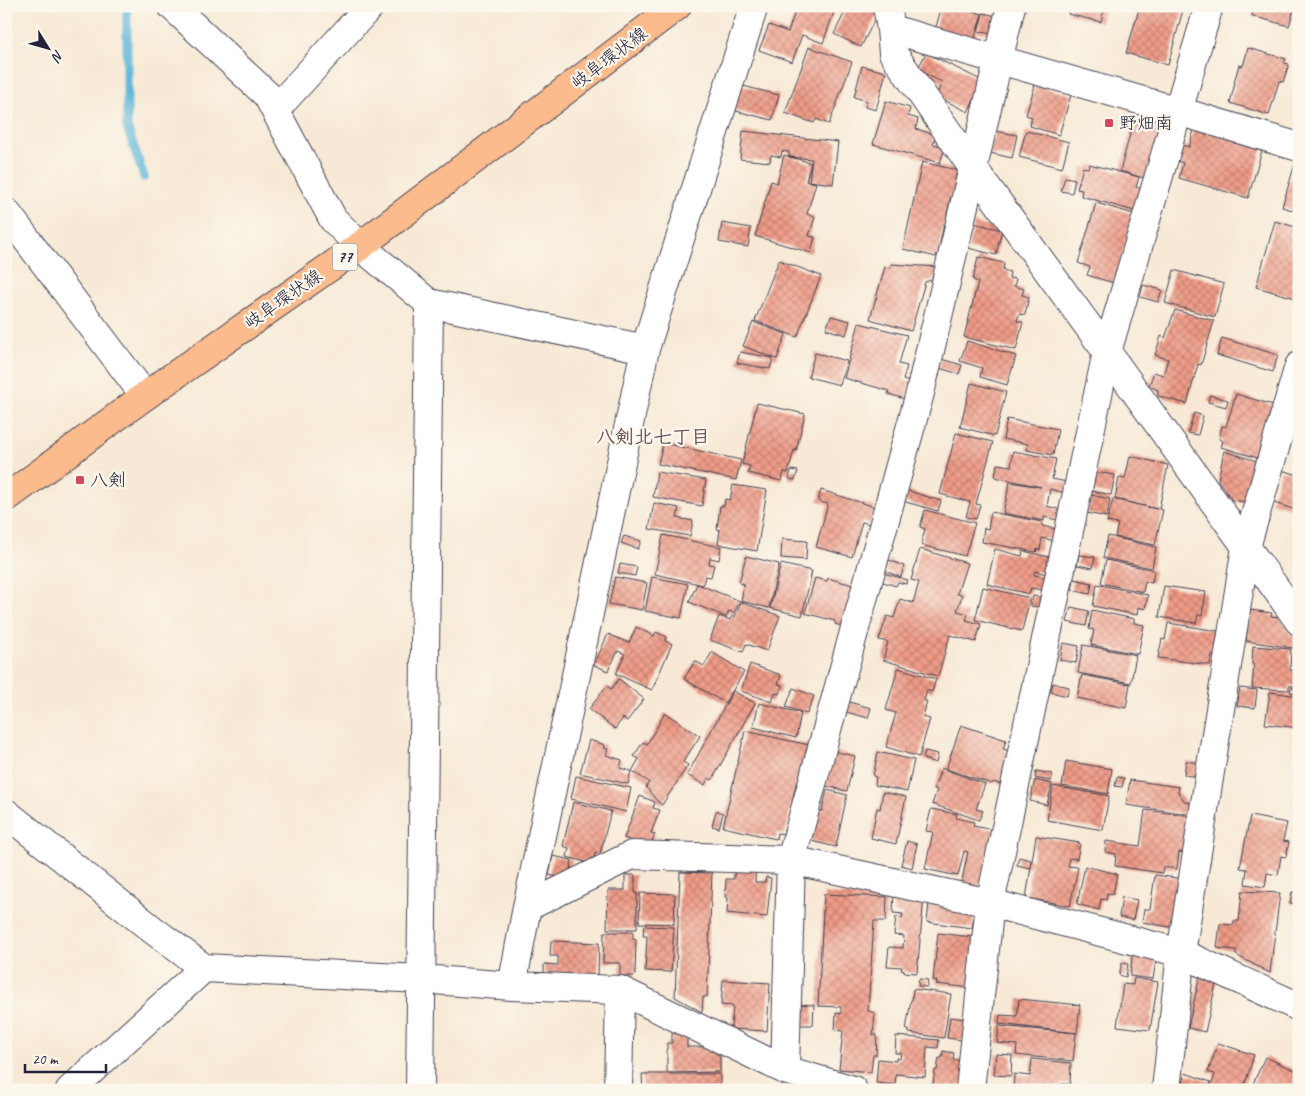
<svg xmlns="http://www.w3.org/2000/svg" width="1305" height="1096" viewBox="0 0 1305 1096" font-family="Caveat,'Klee One',sans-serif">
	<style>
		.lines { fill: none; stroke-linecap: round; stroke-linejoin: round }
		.stream { stroke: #5bb5d8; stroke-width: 9 }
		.building { fill: url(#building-cross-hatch) }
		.minor-casing { stroke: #424052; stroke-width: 30 }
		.primary-casing { stroke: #424052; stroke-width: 30 }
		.minor { stroke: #fff; stroke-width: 28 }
		.primary { stroke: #fbbb8c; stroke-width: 28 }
		.poi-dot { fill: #d1495b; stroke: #fbf7ec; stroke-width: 2 }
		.labels { text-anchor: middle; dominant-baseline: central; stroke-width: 4.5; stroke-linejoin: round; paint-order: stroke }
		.shield { fill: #fbf7ec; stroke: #636270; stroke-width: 1 }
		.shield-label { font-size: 16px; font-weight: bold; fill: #22223b }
		.street-label { font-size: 18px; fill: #22223b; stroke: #fbf7ec }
		.poi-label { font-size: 18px; fill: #22223b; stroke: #fbf7ec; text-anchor: start }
		.neighbourhood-label { font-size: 19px; font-weight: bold; fill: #6a4d56; stroke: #fbf7ec }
	</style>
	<defs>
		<pattern id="building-cross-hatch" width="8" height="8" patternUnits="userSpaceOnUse" patternTransform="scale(1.25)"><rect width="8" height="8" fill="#f09c88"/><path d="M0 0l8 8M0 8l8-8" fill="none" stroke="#c27f70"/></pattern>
	</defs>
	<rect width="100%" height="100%" fill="#fbf7ec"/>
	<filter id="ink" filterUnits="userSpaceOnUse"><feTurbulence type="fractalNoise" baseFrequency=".02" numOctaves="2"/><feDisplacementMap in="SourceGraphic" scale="10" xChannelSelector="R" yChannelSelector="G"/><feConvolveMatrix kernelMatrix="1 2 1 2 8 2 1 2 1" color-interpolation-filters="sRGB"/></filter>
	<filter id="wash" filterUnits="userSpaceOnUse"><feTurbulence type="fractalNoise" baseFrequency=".0096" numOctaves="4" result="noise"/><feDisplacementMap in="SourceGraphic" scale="20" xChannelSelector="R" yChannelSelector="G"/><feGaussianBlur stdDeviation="1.12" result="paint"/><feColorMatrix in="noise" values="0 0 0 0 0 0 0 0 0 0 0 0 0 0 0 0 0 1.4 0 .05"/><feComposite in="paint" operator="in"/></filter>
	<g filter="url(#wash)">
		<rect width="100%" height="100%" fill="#f7e9d6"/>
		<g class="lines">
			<path class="stream" d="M127,6v121l17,50"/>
		</g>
		<g id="blocks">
			<path class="building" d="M797,6h39l-13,37 -21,-8 -10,27 -33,-12 10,-25 19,7z
				M848,6l33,1 -20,40 -27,-13z
				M942,6h24v3l16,5 -8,27 -39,-11z
				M1070,6h35l-4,16 -33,-8z
				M1140,6h44l-16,59 -42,-12z
				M1255,6h40l-6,20 -37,-10z
				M983,13l13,3 -5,18 -13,-3z
				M809,47l43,15 -23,62 -13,-5 -2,4 -29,-10z
				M1248,48l38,11 -2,4 5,1 -6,18 -4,-1 -10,34 -39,-12 5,-20 -1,-1 5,-17 4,1z
				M926,53l57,28 -15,31 -32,-16 6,-14 -25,-12z
				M862,66l24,6 -10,38 -11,-3 2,-6 -13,-4z
				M739,85l40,10 -7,25 -40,-10z
				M1035,85l36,10 -12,40 -29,-9 2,-9 -6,-2z
				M886,101l24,7 -2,8 10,3 -2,10 20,6 -3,9 12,3 -5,16 -67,-19z
				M1134,120l28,8 -15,51 -27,-8z
				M1195,127l68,20 -15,51 -69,-20 4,-15 -6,-2 4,-16 8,2z
				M743,131l95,11 -5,42 -24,-3 3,-22 -23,-2v-5l-7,-1 -1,6 -10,-2 -1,7 -30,-3z
				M995,131l22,4 -5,23 -22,-5z
				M1026,131l43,11 -7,26 -43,-11z
				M1298,154h1v58l-17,-5z
				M784,155l27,8 -5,18 10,2 -9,31 8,3 -6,19 6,1 -4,16 -56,-17 16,-55 6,2z
				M922,162l35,8 -3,15 3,1 -2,11 -4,-1 -4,18 3,1 -2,10 -4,-1 -4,19 3,1 -2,10h-4l-1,3 -33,-8z
				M1089,164l50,13 -3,10 8,3 -6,22 -57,-16 1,-6 -5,-1 6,-22 5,1z
				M1065,177l10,2 -3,14 -11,-2z
				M1096,203l38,11 -20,69 -27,-8 3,-8 -12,-4z
				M1275,221l24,7v71l-43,-12z
				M722,223l29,5 -3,19 -29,-5z
				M974,223l28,7 -6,25 -28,-7z
				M978,257l26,6 -1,7 7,2 -1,6 7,1 -2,7 10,3 -2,6 7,2 -4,18 -6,-1 -2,7 6,1 -7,28 -52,-13 14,-55 -5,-2z
				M779,260l42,16 -24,61 -42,-16z
				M891,264l47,3 -1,11 -12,4 -14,49 -41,-12 15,-52 5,1z
				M1174,270l50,14 -9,33 -50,-14z
				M1143,285l19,5 -4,12 -18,-5z
				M1175,310l39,11 -13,44 -3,-1 -11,40 -29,-8v-6l-9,-4 5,-14 9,3 5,-16 -13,-4 6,-19 4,2z
				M831,316l19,5 -4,14 -20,-6z
				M753,322l33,12 -9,25 -34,-13z
				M859,323l48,12 -8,29 8,2 -4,14 7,2 -5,17 -17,-5 1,-3 -45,-13z
				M1222,338l56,17 -5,17 -56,-17z
				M967,341l49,15 -9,29 -27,-8 2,-9 -22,-7z
				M740,352l33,6 -3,11 -33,-6z
				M815,353l32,8 -7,24 -32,-8z
				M941,359l21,6 -3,9 -20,-6z
				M971,383l35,9 -11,44 -35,-9z
				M1236,394l37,11 -15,53 -37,-11 2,-6 -4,-2 3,-13 4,1z
				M1210,395l18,5 -2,7 -18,-5z
				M757,403l48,11 -9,37 -2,-1 -6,23 -4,-1 -2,9 -34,-8 2,-7 -8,-2z
				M1194,413l9,3 -5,19 -10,-2z
				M1007,419l51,10 -5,26 -26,-5 1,-6 -25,-5z
				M956,433l37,9 -17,62 4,1 -4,14 -10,-2 4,-15 -30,-8z
				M663,443l78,17 -5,20 -78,-16z
				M1013,451l43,8 -4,20 20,4 -3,11 -19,-5 -3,17 17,5 -2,10 -18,-4v4l-41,-8 7,-31 31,5 -46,-10 2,-13 14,2z
				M1224,451l33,10 -12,41 -13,-2 -14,-20z
				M1130,456l38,9 -9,44 4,1 -8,35 -40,-8 3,-13 -11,-2 6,-23 44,10 -42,-10 4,-21 6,1z
				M791,470l7,1 -3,9 -6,-1z
				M1281,470l18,5v32l-2,-1 -1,4 -25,-8z
				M657,472l49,8 -4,26 -49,-9z
				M1096,472l19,3 -4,20 -19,-4z
				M733,485l34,5 -10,61 -39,-7 2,-14 -3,-1 3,-23h4l1,-7 5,1z
				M821,490l54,17 -5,17 -8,-2 -10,35 -36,-10 12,-43 -10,-3z
				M906,490l35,11 -3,10 -36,-10z
				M1091,495l19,4 -3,18 -20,-4z
				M654,503l25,5 -2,10 16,3 -3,15 -41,-7z
				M925,510l50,13 -10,33 -44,-11 4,-16 -5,-2z
				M991,512l51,10v4l20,4 -3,12 -17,-4 -2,12 -3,-1 -1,3 -54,-10 2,-14 4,1z
				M663,535l58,12 -2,13 -9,-2 -1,6 5,1 -3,12 -6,-1 -2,9 -48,-11z
				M624,536l17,5 -3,8 -17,-6z
				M1108,536l48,11 -4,21 -49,-10z
				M782,539l25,2 -1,19 -25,-2z
				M920,549l47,14 -10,31 5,1 -5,16 11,3 -2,6 15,4 -5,18 -26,-7 -12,41 -55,-16 5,-18 -9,-2 8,-24 7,2 6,-19 13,4 6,-21 -8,-2z
				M995,549l27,7 1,-5 31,7 -4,17 -15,-4 -1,4 16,3 -2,13 -17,-3 -2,6 -42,-10z
				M1079,555l16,2 -2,11 -16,-3z
				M746,556l33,8 -10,44 -28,-7 3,-17 -5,-1z
				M889,560l15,6 -3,11 -16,-6z
				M1106,560l48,10 -2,13 -7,-2 -2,11 -42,-9z
				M620,564l17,3 -2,9 -17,-3z
				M781,564l31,7 -10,45 -32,-8z
				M883,573l25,7 -2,4 -8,-2 -2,4 -16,-5z
				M615,577l32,6 -5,27 -33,-6z
				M652,577l36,7 -7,34 -36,-7z
				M815,578l12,3 1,-3 28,8 -11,41 -10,-3v-3l-30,-8z
				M1074,579l18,4 -2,11 -18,-4z
				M697,584l43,17 -6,12 -5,-2 -3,6 -37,-15z
				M1097,584l51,11 -3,14 -7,-2 -1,8 -44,-9z
				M1164,586l42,6 -4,23h-4l-2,8 -37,-6z
				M983,587l47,11 -8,33 -47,-11z
				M1033,596l13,2 -1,10 -14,-2z
				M741,602l39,14 -13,35 -21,-7 -3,8 -33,-12 9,-24 11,4 2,-4 3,1z
				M1071,607l18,4 -3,15 -19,-4z
				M1092,610l42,9v4l10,2 -6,29 -47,-9 3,-15 -5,-1z
				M1250,610l22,3 -1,3 8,1 15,19 -1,12 -47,-7z
				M1168,623l50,8 -2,14 6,1 -2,11 -8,-2 -2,10 -52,-7 4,-19 3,1z
				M636,627l18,9 2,-4 11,5 -2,4 7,3 -20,46 -36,-16 9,-20 -7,-3 -10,20 -14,-6 14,-31 21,9z
				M1063,643l16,3 -3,17 -16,-3z
				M1083,645l53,10 -5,28 -53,-10z
				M1253,646l38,3 -1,21 6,1 -1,15h-6v4l-37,-2 2,-24h-2z
				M712,652l32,20 -19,31 -41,-24 11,-18 9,5z
				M750,664l31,11 -3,9 4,1 -3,9 -4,-1 -3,9 -31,-11z
				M898,668l38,11 -4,13 -5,-2 -3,11h3l-4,16 7,2 -11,38 -33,-10 10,-34 -10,-3z
				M1297,674h2v20l-9,-2 1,-4h5z
				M1082,675l48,9 -4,24 -49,-10z
				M619,679l25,20 -17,22 -4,-3 -8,11 -26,-20 18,-23 4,3z
				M1053,683l16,4 -2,9 -16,-4z
				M793,688l21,8 -7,18 -21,-7z
				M1240,688l17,2 -2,18 -18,-2z
				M733,691l22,12 -43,77 -4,-2 -3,7 -18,-10z
				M1270,692l29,4v32l-34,-4z
				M849,702l22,6 -3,10 -22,-6z
				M759,703l42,10 -5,25 -43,-11z
				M665,713l35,23 -17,26 5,3 -26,40 -5,-4 -11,-14 3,-5 -17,-11 7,-12 -5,-3 9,-14 4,2z
				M961,725l45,15 -3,9 12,4 -9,33 -13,-4 -1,2 -46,-15z
				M745,731l64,14 -9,40 -4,-1 -11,50 -8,-1 -1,6 -53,-12z
				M589,740l16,5 -1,3 4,1 -2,6 16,5 -2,8 11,3 -3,13 -48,-11z
				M833,751l22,5 -8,35 -21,-5z
				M925,751l13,3 -2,9 -13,-4z
				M878,752l36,8 -7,32 -32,-7 1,-8 -3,-1z
				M1066,761l46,8 -4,25 -46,-8z
				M1186,761l15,2 -2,14 -15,-2z
				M941,768l44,16 -9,25 7,2 -4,9 -47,-16 5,-14 -3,-1z
				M1036,771l16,3 -1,7 -16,-3z
				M576,776l55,12 -5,24 -55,-13z
				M1117,777l7,1 -2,9 -7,-1z
				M1035,780l17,4 -5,21 -17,-4z
				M1130,780l49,7 -1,5 7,10 10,2 -1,11 -68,-10z
				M1053,786l56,10 -6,34 -56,-10z
				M827,790l20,5 -11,52 -25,-6 6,-30h5z
				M883,792l23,5 -10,47 -25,-6 6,-30 3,1z
				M640,796l15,6 -2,6 7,2 -9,23 4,1 -4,9 -7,-2v5l-20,-8z
				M573,802l38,9 -11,43 -5,-1 -2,11 -26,-7 2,-9 -6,-2z
				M931,809l26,5 -1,4 18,4 -1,4 26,5 -19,58 -19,-4 7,-33 -4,-1 -6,25 -33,-7 8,-37 -7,-1z
				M1145,810l47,6 -5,37 -8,-1 -2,17 -14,-2 -1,6 -47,-7 1,-12 -11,-2 1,-11 34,5z
				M716,811l7,2 -4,15 -7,-2z
				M1250,816l37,7 -4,18 6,1 -3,15 -5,-1 -3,19 -11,-2 -2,14 -20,-3 2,-15 -7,-1z
				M1036,836l44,7 -3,16 -8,-1 -1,8 10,1 -8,39 -44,-8z
				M907,841l10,3 -5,24 -11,-3z
				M553,856l19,4 -4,19 -19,-4z
				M1019,857l12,3 -1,8 -13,-3z
				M735,860l21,1 -1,21h10l1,-5 5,1 -4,39 -40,-4 1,-15 -3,-1 1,-18h8z
				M1085,866l32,8 -4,20 -6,-1 -1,7 -5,-1 -2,11 -22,-6z
				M680,872l32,1 -5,124h-4l-1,15 -27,-15z
				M625,875h10v18h2v36h-30l1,-39h17z
				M1155,875l29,4 -9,49 -33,-6 2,-13h6z
				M1242,891l38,2 -10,80 -34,-18v-5l-19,-2 3,-24 13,1 1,-4h5z
				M1292,892l7,1v11l-9,-1z
				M640,893l35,1 -1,30 -35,-1z
				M824,894l63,3 -1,24h-12l-6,90 7,2 -2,22h4l-1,20h-3l-2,17 -32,-3 4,-38 -8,-1 1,-17 5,1v-7l-23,-1z
				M894,894l30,3 -7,76 -13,-1 1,-1 -4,-1 1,-3 -15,-1 2,-19 14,1 1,-12 -10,-1 2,-18 6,1 1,-4 -10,-1z
				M1122,897l15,3 -4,20 -14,-3z
				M929,903l46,6 -3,19 -45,-6z
				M644,926l30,1 -3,45 -26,-1 2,-35h-4z
				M604,932h29v7l3,1 -1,36h-15v-13h-17z
				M938,933l42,5 -9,50 -35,-4 1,-3 -4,-1z
				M551,941l48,2 -1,32 -54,-2v-9l14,1v-9h-8z
				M1133,950l24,4 -4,25 -23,-3z
				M1122,963l6,1 -2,13 -7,-2z
				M1201,971l17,4 -13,57 -17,-4z
				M1134,978l24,4 -8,48 -33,-4 6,-42 10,1z
				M919,979l9,1 -1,7 -9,-1z
				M723,980l47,3 -3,48 -36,-2 2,-23 -12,-1z
				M913,989l38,5 -7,44 -35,-5v-3h-3l5,-30h1z
				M1019,999l61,6 -3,28 -78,-9 1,-9 17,1z
				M794,1004l20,1 -1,20h-20z
				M950,1017l22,3 -3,21 -22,-3z
				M999,1026l77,7 -3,28 -57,-6 1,-10 -20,-2z
				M672,1033h15v14h30v7h3v18l-53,1v-30h5z
				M896,1036l43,4 -1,8 -11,-1 -2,30 -29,-3 -1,11 -19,-2 2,-24 18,2v-3l4,1 1,-6h-6z
				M1218,1043l36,12 -11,35h-33l5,-16 -7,-2z
				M943,1051l11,2 -1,7 15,1 -7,29h-29l3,-20h2l2,-12h3z
				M996,1054l16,1 -1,21 -17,-1z
				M1265,1057l34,15v18h-46l1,-3 -2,-1z
				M1032,1059l39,4 -1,21h-9v6h-48l1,-16 16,2z
				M1185,1073l26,9 -3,8h-28z
				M642,1074h78v16h-77z"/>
		</g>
	</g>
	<g filter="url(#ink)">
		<use href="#blocks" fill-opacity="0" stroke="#424052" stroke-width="1"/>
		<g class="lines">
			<g class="minor-casing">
				<path id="minor" d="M172,6l95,89 66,124 27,27 69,57 216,46
					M887,6l4,23 2,24 80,115 134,184 192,269
					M891,29l287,82 121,36
					M275,110l95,-104
					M6,212l139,184
					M6,813l147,117 51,38 217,11 91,7 108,4 165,80 68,20
					M527,907l105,-52 159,5 199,43 191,50 118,54
					M512,986l15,-79 118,-558 109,-343
					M785,1070l6,-210 129,-467 91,-387
					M70,1090l134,-122
					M420,1090l9,-787
					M618,1090l2,-100
					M970,1090l20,-187 117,-551 102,-346
					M1166,1090l15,-137 65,-406 53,-181"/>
			</g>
			<g class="primary-casing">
				<path id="primary" d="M6,498l139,-102 215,-150 317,-240"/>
			</g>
			<use href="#minor" class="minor"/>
			<use href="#primary" class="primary"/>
		</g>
	</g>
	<g class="poi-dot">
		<rect x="1104" y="118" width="10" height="10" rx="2.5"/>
		<rect x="75" y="475" width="10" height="10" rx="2.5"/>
	</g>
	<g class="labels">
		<rect class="shield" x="332.5" y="243.5" width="25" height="27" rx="4"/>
		<g class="shield-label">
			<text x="345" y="257">77</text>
		</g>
		<g class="street-label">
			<text transform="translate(609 58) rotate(-37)">岐阜環状線</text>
			<text transform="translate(283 299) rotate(-35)">岐阜環状線</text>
		</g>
		<g class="poi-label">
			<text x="1119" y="123">野畑南</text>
			<text x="90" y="480">八剣</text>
		</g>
		<g class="neighbourhood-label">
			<text x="653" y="437">八剣北七丁目</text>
		</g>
	</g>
	<rect width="1305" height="1096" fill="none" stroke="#fbf7ec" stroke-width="25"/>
	<g transform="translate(48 48) rotate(127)" stroke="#fbf7ec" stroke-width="4" paint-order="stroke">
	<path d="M0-4L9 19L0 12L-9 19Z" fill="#22223b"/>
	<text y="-8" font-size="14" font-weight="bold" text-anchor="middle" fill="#22223b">N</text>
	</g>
	<path d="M25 1064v8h81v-8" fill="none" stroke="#22223b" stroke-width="2.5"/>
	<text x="32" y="1064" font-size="15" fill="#22223b" stroke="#fbf7ec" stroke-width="4" paint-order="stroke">20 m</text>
</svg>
